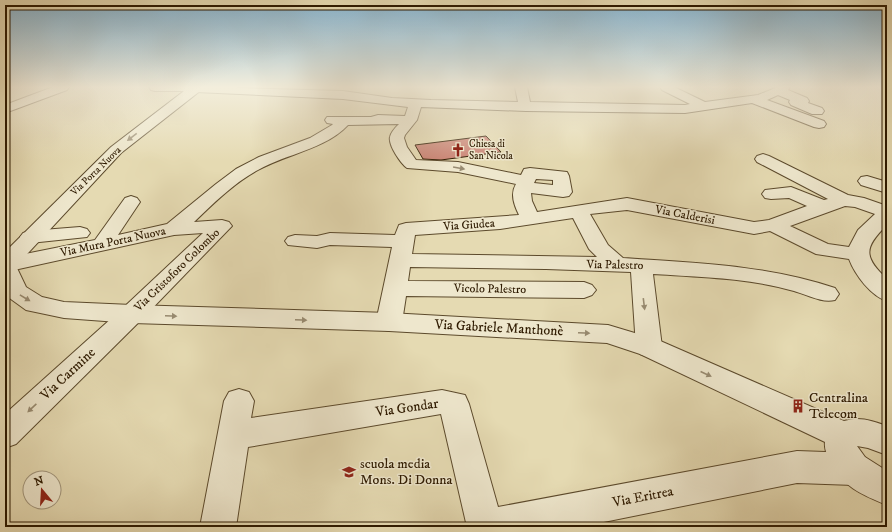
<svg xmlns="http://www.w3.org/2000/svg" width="892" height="532" viewBox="0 0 892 532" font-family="'IM FELL DW Pica',serif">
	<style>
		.building { fill: #cb8677; stroke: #2e1a00 }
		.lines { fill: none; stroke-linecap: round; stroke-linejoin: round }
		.minor-casing { stroke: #5c4a2c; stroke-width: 2 }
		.tertiary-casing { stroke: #5c4a2c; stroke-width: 2 }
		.minor { fill: #eee7cd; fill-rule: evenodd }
		.tertiary { fill: #eee7cd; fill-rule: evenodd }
		.oneway { fill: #988b71 }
		.labels { text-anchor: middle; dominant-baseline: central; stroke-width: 3; stroke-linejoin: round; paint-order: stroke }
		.far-poi-label { font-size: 10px; fill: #2e1a00; stroke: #eee7cd; text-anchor: start }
		.far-street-label { font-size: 10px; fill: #2e1a00; stroke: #eee7cd }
		.street-label { font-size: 12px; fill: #2e1a00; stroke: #eee7cd }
		.near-street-label { font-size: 14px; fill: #2e1a00; stroke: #eee7cd }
		.near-poi-label { font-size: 14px; fill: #2e1a00; stroke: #eee7cd; text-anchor: start }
	</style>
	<rect width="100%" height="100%" fill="#e5dab2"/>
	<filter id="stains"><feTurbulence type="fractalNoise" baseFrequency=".005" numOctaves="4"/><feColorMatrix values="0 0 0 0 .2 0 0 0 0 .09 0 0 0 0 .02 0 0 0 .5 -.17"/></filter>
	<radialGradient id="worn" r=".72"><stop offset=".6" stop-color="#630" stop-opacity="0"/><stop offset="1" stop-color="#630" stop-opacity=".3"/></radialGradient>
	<path class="building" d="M486,136l15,16 -60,8 -18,-1 -8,-14z"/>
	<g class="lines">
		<g class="minor-casing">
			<path id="minor" d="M53,87h16l-2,3 -62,23v-8z
				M191,87h44l4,1 104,3 49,7 39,2 87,2 -3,-15h12l3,15 155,3 5,-1 -28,-14 -2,-3h14l31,15 53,-7 20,-8h12l-2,3 19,8 2,3 -1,2 14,5 2,3 -2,3h-10l-21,-9 -2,-3 1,-2 -12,-5 -11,5 57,21 2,3 -2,3 -5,1 -5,-1 -62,-24 -67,10 -159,-2 -105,-4 -4,13 -12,15 -1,3 3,9 9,13 42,2 63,13 3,-6 6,-1 37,4 2,4 3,16 -3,4 -6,1 -32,-4 1,8 5,11 90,-14 127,24 15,-2 38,-14 -18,-8 -18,1 -6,-1 -3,-4 3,-4 26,-3 33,13 4,-1 -71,-37 -2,-3 2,-3 6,-2 6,2 79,39 16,3 23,8v19c-23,22 -24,32 0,54v22c-16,-5 -32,-26 -38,-42l-33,-5 -46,-23 -16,3 -127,-24 -37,4 18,31 15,13c71,5 144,7 212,30l4,6 -4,6c-14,3 -27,-5 -41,-9 -45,-13 -94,-14 -141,-17l9,73 -4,7 -9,3 -9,-3 -4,-7 -5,-75 -85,-3 -136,-2 -2,14 176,1 8,3 4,5 -4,5 -8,3 -178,-2 -4,26 -4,6 -9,3 -9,-3 -4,-6 16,-75 -62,-2 -13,3 -29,-3 -3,-4 3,-4 7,-2 22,1 13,-3 65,2 4,-10 7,-2 113,-8c-5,-10 -9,-21 -3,-31l-58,-12 -51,-4c-6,-4 -19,-23 -17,-31 1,-5 6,-10 9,-13l-51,1c-24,25 -60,28 -90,45 -24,13 -44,33 -64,52l28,-2 7,2 3,4 -91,94 -125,124 -11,4v-34l118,-106 80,-75 -29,2 -169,37v-14l90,-18 30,-42 6,-2 6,2 3,4 -22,33 49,-11 49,-40 20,-15 23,-12 51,-19 22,-13 1,-1 -6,-1 -2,-3 2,-3h44l7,-2 27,1 3,-9 -65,-8 -147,-7 -4,-1zM536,179l17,1v5l-19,-2zM845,206l10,1 20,7 -17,16 -9,17 -21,-3 -38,-18zM573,218l16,31 8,8 -185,-3 3,-19 85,-6z
				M867,176l20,6v11l-26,-8 -3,-4 3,-4z
				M80,227l7,2 3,4 -3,4 -57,6 -7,-2 -3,-4 3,-4 7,-2z
				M239,389l10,3 5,9 -3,17 191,-28 23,5 4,9 29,103 299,-56 57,2 12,5 5,11 -5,11 -12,5 -57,-2 -218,44h-112l-26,-113 -193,33 -12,80h-36l24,-126 5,-9z"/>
		</g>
		<g class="tertiary-casing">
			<path id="tertiary" d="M149,87h58l-2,3 -5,1 -79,62 -105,113 10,21 16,10 22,5 68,3 257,8 219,12 50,15 186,81c16,-5 28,0 43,5v29l-19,-7 -11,-2 8,11 22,14v34c-25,-10 -46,-19 -58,-45 -2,-6 -5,-11 -4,-18l-185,-88 -33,-11 -218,-12 -257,-8 -68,-5 -38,-8 -18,-13 -3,-4v-41l106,-105 73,-56h-29l-4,-1z"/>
		</g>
		<use href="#minor" class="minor"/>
		<use href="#tertiary" class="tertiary"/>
	</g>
	<defs><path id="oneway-solid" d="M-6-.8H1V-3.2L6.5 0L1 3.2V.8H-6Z"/></defs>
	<g class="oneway">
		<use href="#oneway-solid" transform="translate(132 137) rotate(142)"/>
		<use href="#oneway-solid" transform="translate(459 168) rotate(10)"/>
		<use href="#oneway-solid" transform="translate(25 298) rotate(31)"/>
		<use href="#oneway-solid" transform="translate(644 304) rotate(83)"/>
		<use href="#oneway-solid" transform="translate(171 316) rotate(2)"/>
		<use href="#oneway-solid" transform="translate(301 320) rotate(2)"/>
		<use href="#oneway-solid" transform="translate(584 333) rotate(3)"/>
		<use href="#oneway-solid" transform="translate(706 374) rotate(25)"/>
		<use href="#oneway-solid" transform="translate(32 408) rotate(137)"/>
	</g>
	<linearGradient id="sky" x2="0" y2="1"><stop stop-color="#87b6d3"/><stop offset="0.54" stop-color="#f3eedc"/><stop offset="1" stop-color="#f3eedc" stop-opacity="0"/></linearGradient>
	<rect width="892" height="161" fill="url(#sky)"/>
	<defs>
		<g id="church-bare" transform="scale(1.08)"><path d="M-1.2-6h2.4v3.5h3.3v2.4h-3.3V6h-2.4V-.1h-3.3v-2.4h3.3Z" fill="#8f2418" stroke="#eee7cd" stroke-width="2.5" paint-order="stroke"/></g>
		<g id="building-bare" transform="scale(1.08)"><path d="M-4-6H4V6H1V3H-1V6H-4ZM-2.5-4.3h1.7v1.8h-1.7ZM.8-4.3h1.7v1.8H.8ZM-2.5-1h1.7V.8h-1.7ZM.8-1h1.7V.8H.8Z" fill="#8f2418" stroke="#eee7cd" stroke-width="2.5" paint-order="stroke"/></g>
		<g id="school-bare" transform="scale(1.08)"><path d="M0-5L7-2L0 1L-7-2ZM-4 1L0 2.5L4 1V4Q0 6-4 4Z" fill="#8f2418" stroke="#eee7cd" stroke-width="2.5" paint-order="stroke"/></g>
	</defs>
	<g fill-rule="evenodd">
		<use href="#church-bare" x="458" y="150"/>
		<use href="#building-bare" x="798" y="406"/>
		<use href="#school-bare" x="349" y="472"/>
	</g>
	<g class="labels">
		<g class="far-poi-label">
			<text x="469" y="144">Chiesa di<tspan x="469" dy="12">San Nicola</tspan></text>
		</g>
		<g class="far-street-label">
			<text transform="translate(96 171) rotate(-44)">Via Porta Nuova</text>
		</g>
		<g class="street-label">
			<text transform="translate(685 215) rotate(11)">Via Calderisi</text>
			<text transform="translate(469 225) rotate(-4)">Via Giudea</text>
			<text transform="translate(113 242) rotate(-12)">Via Mura Porta Nuova</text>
			<text transform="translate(615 265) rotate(1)">Via Palestro</text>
			<text transform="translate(177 270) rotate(-44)">Via Cristoforo Colombo</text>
			<text transform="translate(490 289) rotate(1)">Vicolo Palestro</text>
		</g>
		<g class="near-street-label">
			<text transform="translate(499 328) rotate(3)">Via Gabriele Manthonè</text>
			<text transform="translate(68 374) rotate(-43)">Via Carmine</text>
			<text transform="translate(407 408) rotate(-8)">Via Gondar</text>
			<text transform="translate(643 497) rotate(-11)">Via Eritrea</text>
		</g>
		<g class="near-poi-label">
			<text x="809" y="398">Centralina<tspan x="809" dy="16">Telecom</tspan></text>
			<text x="360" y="464">scuola media<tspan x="360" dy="16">Mons. Di Donna</tspan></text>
		</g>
	</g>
	<rect width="892" height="532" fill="none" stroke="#e5dab2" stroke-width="20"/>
	<rect x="6" y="6" width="880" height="520" fill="none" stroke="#2e1a00" stroke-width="2"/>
	<rect x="10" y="10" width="872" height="512" fill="none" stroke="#2e1a00"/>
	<g transform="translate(42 490) rotate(342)"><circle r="19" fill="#eee7cd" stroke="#a1957b"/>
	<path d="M0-3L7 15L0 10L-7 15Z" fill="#8f2418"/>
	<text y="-6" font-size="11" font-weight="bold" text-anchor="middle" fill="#2e1a00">N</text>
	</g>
	<rect width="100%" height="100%" filter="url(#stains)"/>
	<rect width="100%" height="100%" fill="url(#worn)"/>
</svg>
